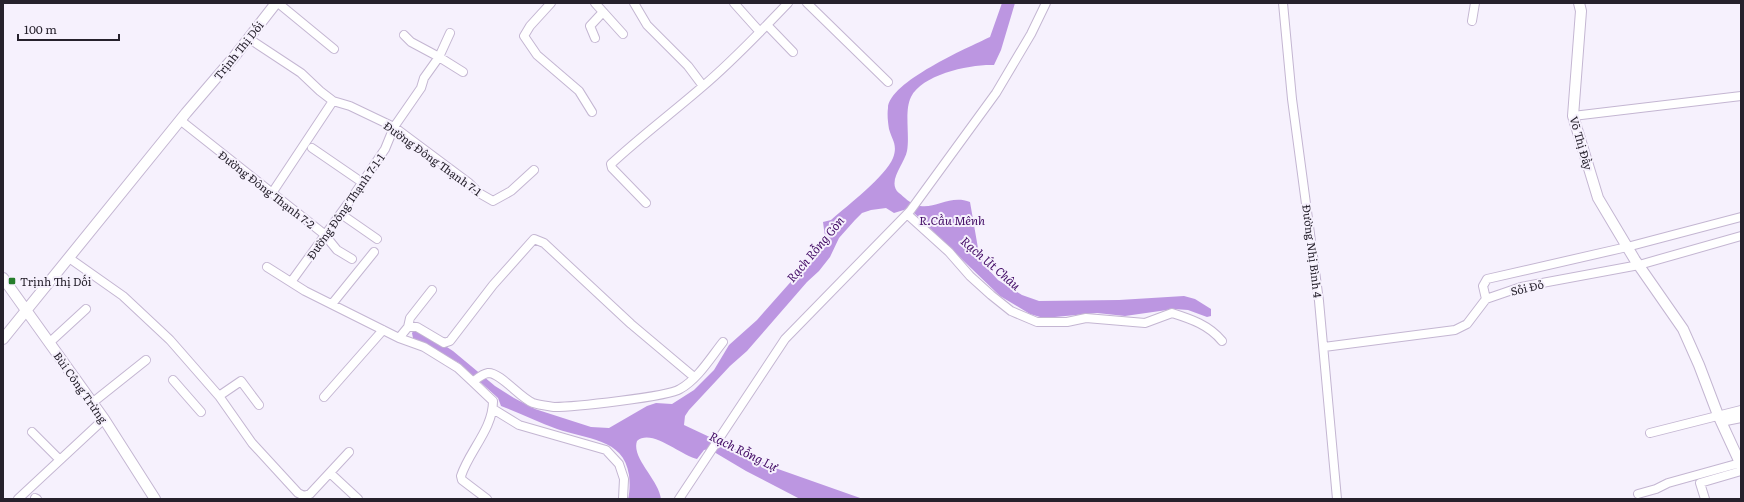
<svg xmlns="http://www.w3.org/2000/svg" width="1744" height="502" viewBox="0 0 1744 502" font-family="Literata,serif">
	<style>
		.water { fill: #bc96e1 }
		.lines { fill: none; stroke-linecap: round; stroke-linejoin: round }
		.minor-casing { stroke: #c4b6d2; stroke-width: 10 }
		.tertiary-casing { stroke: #c4b6d2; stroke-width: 12 }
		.minor { stroke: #fff; stroke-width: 8 }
		.tertiary { stroke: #fff; stroke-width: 10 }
		.poi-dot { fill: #257d2b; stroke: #f6f1fd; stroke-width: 1.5 }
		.labels { text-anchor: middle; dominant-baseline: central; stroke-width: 4; stroke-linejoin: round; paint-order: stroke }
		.street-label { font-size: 11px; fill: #26212c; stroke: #f6f1fd }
		.poi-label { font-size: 11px; fill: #26212c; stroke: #f6f1fd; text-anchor: start }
		.water-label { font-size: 12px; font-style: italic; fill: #420b65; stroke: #f6f1fd }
	</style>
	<rect width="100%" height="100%" fill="#f6f1fd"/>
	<path class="water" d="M1002,3h13l-14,47 -7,15c-23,-1 -72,9 -83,32 -7,14 -1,38 -4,54 -2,12 -21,31 -8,42 5,4 12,11 17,12 18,6 33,-11 54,-3l9,52 9,15 10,11 24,15 17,6 80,-1 65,-4 11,3 16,10v7l-4,1 -19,-7 -14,-1 -49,7 -28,-3 -42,4h-15l-10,-3 -30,-18 -87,-84 -6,-3 -13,4 -8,-5 -15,2 -9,3 -7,7 -16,18 -9,19 -11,14 -12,11 -60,69 -17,15 -41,44 -4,6 -1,9 94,44 85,30h-63l-54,-28 -37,-22 -5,1 -7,9c-16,-3 -45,-31 -60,-18 -6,17 22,39 24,58h-33c2,-8 2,-16 1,-24 -5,-37 -44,-36 -72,-46 -19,-7 -38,-16 -56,-23l-3,-8 -39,-35 -46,-25 -1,-5 2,-3 13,4 26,17 42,35 19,12 21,11 56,18 18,1 38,-22 9,-3 16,1 22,-14 20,-20 15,-25 28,-25 62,-70 6,-13 -2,-15 8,-2c17,-15 54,-43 62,-62 5,-13 -1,-18 -4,-29 -1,-7 -2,-14 -1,-21 1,-26 79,-60 102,-71z"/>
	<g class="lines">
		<g class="minor-casing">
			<path id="minor" d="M278,3l56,46
				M551,3l-21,23 -6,10 13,19 42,36 13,21
				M595,3l28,31
				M634,3l13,22 41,41 15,20
				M734,3l26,29
				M807,3l81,79
				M1283,3l9,96 27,202 18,198
				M1472,21l3,-18
				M767,25l26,27
				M450,33l-11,24 24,15
				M248,38l53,35 19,18 13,10 17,5 44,21 75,56 10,10 14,8 18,-10 23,-21
				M595,38l-5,-12 13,-14
				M1573,116l168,-20
				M180,120l144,114 13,16 15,9
				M312,148l51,35
				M272,193l61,-92
				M646,203l-34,-35 -1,-4c29,-27 61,-51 91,-77 31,-26 58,-55 86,-84
				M341,214l36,25
				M907,214l42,38 21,24 21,19 20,16 26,11h30l19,-4 59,5 27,-10c19,6 37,12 50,28
				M69,258l54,38 47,44 49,56 33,47 46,50 6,3 6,-2 39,-42
				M267,267l38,24 94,47 25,9 34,21 15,14c5,-4 9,-8 15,-9 12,-1 32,25 45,30 6,2 15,3 21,4 18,0 114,-10 126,-18 18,-10 31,-32 43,-47
				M291,282l58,-80 36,-53 9,-22 27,-39 3,-10 15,-21 -28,-15 -7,-7
				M1486,299l-3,-13 4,-7 140,-32 114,-30
				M332,304l42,-52
				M408,327l2,-9 22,-28
				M399,338l9,-11h9l27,16 6,-2 43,-56 41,-46 10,4 87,81 63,53
				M49,343l37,-34
				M1324,347l131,-17 12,-6 19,-25 35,-12 118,-22 102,-29
				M173,380l28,32
				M473,382l20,19c0,28 -24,50 -32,75l1,4 25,19
				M219,396l22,-15 18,24
				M324,397l59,-67
				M92,403l54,-43
				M493,409l26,16 87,25 13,14 5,15 -1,20
				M1721,422l20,-4
				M32,432l28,28
				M1650,433l91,-23
				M330,473l28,26
				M1638,494l18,-5 12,-6 72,-20
				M35,498l2,1
				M18,499l86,-80
				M679,499l106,-160 125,-128 86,-118 35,-59 15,-31
				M1705,499l-5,-16 41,-12"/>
		</g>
		<g class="tertiary-casing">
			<path id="tertiary" d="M1579,3l2,8 -8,105 25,82 37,62 48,69 16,36 19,50 23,50
				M3,278l101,141 51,80
				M3,339l183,-226 48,-56 42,-54"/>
		</g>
		<use href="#minor" class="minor"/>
		<use href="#tertiary" class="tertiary"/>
	</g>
	<rect class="poi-dot" x="8" y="277" width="8" height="8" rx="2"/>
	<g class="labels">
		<g class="street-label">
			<text transform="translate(238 50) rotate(-51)">Trịnh Thị Dối</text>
			<text transform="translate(1582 143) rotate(74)">Võ Thị Đầy</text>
			<text transform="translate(433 158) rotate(36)">Đường Đông Thạnh 7-1</text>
			<text transform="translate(267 189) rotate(38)">Đường Đông Thạnh 7-2</text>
			<text transform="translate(345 206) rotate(-55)">Đường Đông Thạnh 7-1-1</text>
			<text transform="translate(1313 251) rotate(83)">Đường Nhị Bình 4</text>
			<text transform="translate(1527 287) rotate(-13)">Sỏi Đỏ</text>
			<text transform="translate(81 387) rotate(55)">Bùi Công Trừng</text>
		</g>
		<g class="poi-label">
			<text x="20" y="281">Trịnh Thị Dối</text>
		</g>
		<g class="water-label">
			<text x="952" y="220">R.Cầu Mênh</text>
			<text transform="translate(815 249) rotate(-50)">Rạch Rỗng Gòn</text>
			<text transform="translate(991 263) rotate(41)">Rạch Út Châu</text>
			<text transform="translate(744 451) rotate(26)">Rạch Rỗng Lự</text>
		</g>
	</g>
	<rect width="1744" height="502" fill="none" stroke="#26212c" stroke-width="8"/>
	<path d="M18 34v6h101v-6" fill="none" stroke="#26212c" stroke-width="2"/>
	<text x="24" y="34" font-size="12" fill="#26212c" stroke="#f6f1fd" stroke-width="3" paint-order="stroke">100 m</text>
</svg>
